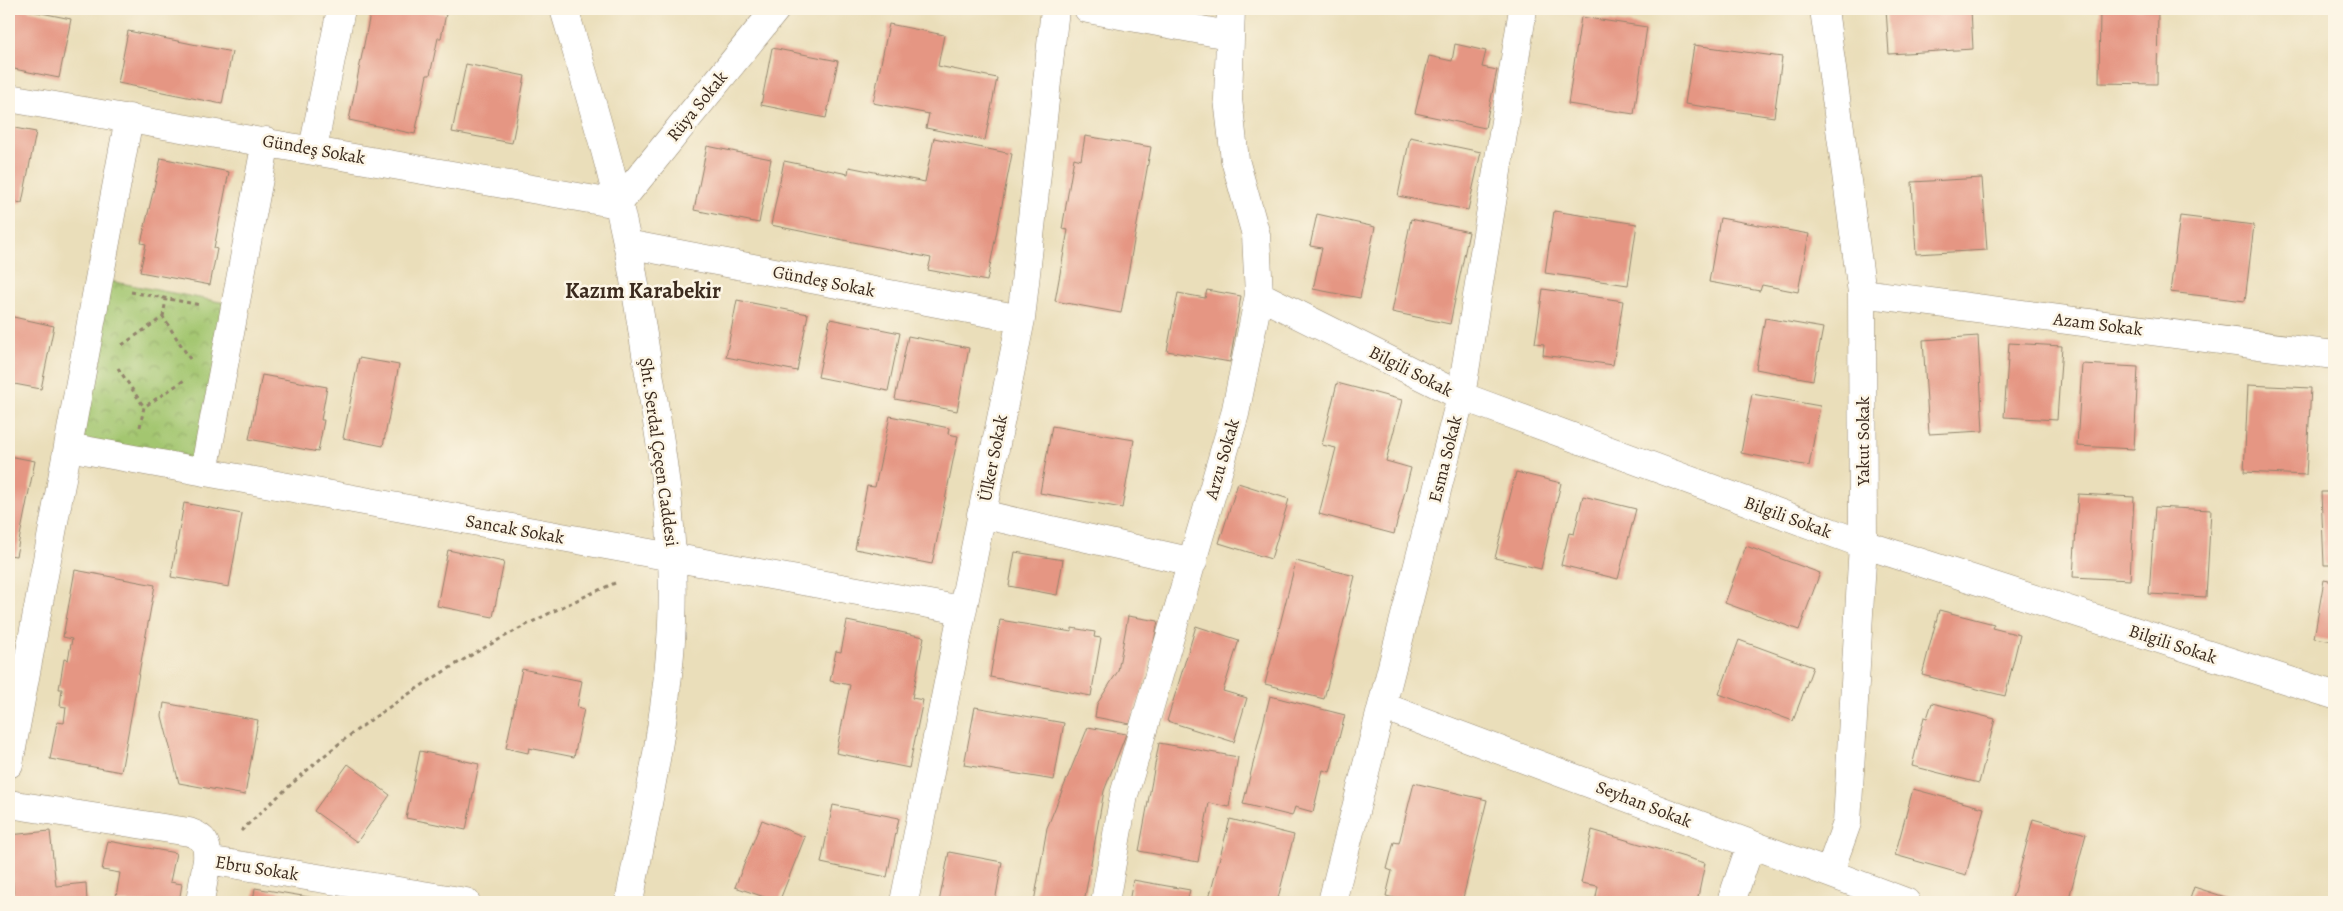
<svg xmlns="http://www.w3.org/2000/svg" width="2343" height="911" viewBox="0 0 2343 911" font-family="Alegreya,serif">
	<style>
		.park { fill: url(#park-crowns); stroke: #6f7846 }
		.building { fill: #e59683 }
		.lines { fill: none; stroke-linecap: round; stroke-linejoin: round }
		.minor-casing { stroke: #92846c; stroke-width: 29 }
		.path { stroke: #92846c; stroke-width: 3; stroke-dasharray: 4 4; stroke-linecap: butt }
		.minor { stroke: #fff; stroke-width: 28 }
		.labels { text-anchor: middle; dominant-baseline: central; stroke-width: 5; stroke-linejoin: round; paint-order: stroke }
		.street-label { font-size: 18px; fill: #3b2a1e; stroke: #fcf5e5 }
		.district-label { font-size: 22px; font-weight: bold; fill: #3b2a1e; stroke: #fcf5e5 }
	</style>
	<defs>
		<pattern id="park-crowns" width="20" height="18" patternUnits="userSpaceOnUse" patternTransform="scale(1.25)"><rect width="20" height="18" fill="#a3c66f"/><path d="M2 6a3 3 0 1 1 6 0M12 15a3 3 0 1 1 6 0" fill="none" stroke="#86a15b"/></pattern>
	</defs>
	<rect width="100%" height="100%" fill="#fcf5e5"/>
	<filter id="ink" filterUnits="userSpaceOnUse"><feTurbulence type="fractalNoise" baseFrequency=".02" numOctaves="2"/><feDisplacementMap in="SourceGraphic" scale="10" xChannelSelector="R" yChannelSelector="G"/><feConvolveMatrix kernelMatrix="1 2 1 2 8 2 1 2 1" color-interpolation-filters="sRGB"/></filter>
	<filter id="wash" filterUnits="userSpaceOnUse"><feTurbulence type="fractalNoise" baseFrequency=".0096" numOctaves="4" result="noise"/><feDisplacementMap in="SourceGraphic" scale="20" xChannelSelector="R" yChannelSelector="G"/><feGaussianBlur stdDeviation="1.12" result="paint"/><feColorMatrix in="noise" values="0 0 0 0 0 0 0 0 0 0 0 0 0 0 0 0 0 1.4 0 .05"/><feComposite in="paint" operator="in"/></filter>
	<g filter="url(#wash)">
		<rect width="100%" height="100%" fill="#eadeba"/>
		<path class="park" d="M99,279l137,26 -32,167 -136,-25z"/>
		<g id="blocks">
			<path class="building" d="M9,9h13l49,10 -12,59 -50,-10z
				M371,9h47l28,5 -5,24h-3l-8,37h-3l-12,59 -66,-14z
				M1886,9h85l2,40 -84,5z
				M2100,9h58l-1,75 -58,-1z
				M1581,17l66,10 -13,87 -66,-10z
				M889,24l55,11 -6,31 59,12 -12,62 -59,-12 3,-14 -56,-11z
				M128,31l104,21 -10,52 -104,-21z
				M1455,44l31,7 -4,16 15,3 -12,58 -70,-15 14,-57 23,5z
				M1694,45l88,12 -8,60 -89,-13z
				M772,48l66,13 -12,57 -65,-13z
				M466,64l59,12 -13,67 -60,-11z
				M9,127l27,5 -14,71 -13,-2z
				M1085,136l66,11 -30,166 -66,-12 13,-71 -6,-1 12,-71 7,2z
				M1410,137l71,15 -13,58 -70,-14z
				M934,138l78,16 -25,127 -59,-11 3,-12 -160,-33 13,-64 64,13 1,-7 76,15z
				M707,146l64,13 -12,64 -65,-13z
				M161,158l68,14 -15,76 3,1 -7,36 -70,-13 6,-28 -5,-1z
				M1982,178l5,72 -71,4 -4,-72z
				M1554,211l83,13 -9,61 -83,-12z
				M1317,214l58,13 -15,71 -47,-9 9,-41 -12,-2z
				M2180,216l74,9 -9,76 -75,-9z
				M1720,218l89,16 -11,58 -36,-7 -2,6 -51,-9z
				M1411,219l58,13 -19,92 -58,-12z
				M1543,289l80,12 -10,64 -70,-10 1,-11 -9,-1z
				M1207,290l34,6 -11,66 -63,-11 11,-58 27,5z
				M737,300l71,14 -11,57 -71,-14z
				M9,316l45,10 -13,63 -32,-6z
				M1765,318l58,10 -10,52 -57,-11z
				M830,319l70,14 -12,58 -70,-14z
				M908,336l61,12 -12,63 -62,-12z
				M1978,336l5,95 -54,3 -6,-94z
				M2009,343l53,3 -5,74 -53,-3z
				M359,358l40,7 -16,81 -40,-8z
				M2082,364l56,3 -4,82 -57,-3z
				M262,375l65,12 -6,33h3l-6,32 -69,-13z
				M1337,383l65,17 -16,61 25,7 -17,66 -75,-20 17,-66 -14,-3z
				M2248,385l63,3 -5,87 -62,-3z
				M1752,394l68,12 -11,60 -68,-13z
				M890,416l59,12 -1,6 10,2 -26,128 -77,-15 12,-63 8,1z
				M1052,426l82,14 -12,68 -82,-15z
				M2333,430h1v41h-5z
				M9,456l26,5 -19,95 -7,-1z
				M1516,472l45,11 -20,86 -46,-11z
				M1238,483l51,16 -18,60 -52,-16z
				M2321,492h13v73h-10z
				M2078,494l56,3 -4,83 -57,-3z
				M1583,496l53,13 -18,70 -57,-14 8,-32 5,1z
				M184,503l58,11 -13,73 -58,-10z
				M2155,507l56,3 -5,87 -57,-3z
				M1746,546l74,27 -21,57 -74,-27z
				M448,550l56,12 -11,55 -56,-11z
				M1015,552l48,8 -6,35 -48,-9z
				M1296,561l59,15 -31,123 -59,-15z
				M75,570l80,15 -34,187 -71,-13 7,-37 7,1 2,-16 -6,-1 2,-17h-3l5,-30 4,1 4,-21 -9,-2z
				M2324,580l10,2v59l-20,-3z
				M1939,610l55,14 -2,4 28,7 -15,61 -83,-21z
				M1128,616l30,5 -11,56 -17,47 -35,-7 2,-13 21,-33z
				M1000,620l72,12v-4l23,4 -1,5 7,1 -10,58 -101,-19z
				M847,621l77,16 -12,61 11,2 -14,68 -73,-15 14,-68 -20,-4 6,-30 5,1z
				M1196,626l43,14 -16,51 24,7 -13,44 -67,-21z
				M1739,640l74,27 -20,54 -74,-27z
				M522,669l60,12 -5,26 7,2 -10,48 -45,-9 -1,5 -22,-5z
				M1270,696l75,19 -15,57 -7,-2 -10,42 -18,-5 -3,9 -49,-12z
				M164,703l94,17 -13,75 -66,-12 -17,-67z
				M1932,703l63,16 -16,64 -67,-17 12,-49 3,1z
				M975,707l89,16 -10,57 -90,-15z
				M1088,727l38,7 -22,57 -20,111h-50l13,-74z
				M1159,743l79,14 -9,50 -20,-4 -11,59 -59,-11z
				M420,751l59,13 -13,66 -60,-12z
				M348,764l42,31 -33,47 -43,-31z
				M1414,783l73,17 -25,102h-50l-26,-6 6,-25 -5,-2 7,-27 5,1z
				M1913,789l71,19 -18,67 -71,-20z
				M833,805l66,13 -12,59 -66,-14z
				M1230,819l64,16 -17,67h-69z
				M2033,819l53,15 -18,68 -40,-1 -6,1 -10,-3z
				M762,820l43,17 -26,65 -44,-15z
				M1592,830l113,33 -8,39h-102l3,-16 -17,-3z
				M50,831l6,55 30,-3 1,19h-78v-4h5l-5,-63z
				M108,841l68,12 -6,29 12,2 -3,18h-64l5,-29 -18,-3z
				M949,852l53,10 -7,40h-56z
				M1133,880l57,10 -3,12h-58z
				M2194,887l47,15h-52z
				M255,888l77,13v1h-79z"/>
		</g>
	</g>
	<g filter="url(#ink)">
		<use href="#blocks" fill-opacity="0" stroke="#92846c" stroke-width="1"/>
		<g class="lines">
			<g class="minor-casing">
				<path id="minor" d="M564,9c23,77 47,155 63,233 9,44 15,88 22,131 14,82 27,166 23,250 -4,91 -26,190 -43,279
					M1088,9l140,26
					M1824,9l38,284 1,251 -16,279 -18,50
					M9,98l609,106 158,-195
					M313,149l28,-140
					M627,244l394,75
					M1862,293l472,62
					M1259,295l202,101 402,148 471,151
					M68,447l894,163
					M204,472l62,-331
					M981,514l212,48
					M1382,706l524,196
					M9,764l120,-646
					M9,804l180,28c15,5 19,12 18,28l259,42
					M200,902l7,-42
					M904,902l117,-583 34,-310
					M1105,902l19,-107 111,-381 24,-119 -3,-60 -21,-75 -7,-61 3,-90
					M1332,902l129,-506 62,-387
					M1731,902l20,-58"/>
			</g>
			<path class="path" d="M131,292l70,13
				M163,317l3,-18
				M122,345l41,-28 27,42
				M118,368l26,39
				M140,427l4,-20 42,-28
				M241,831c35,-33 70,-66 108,-95 81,-61 173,-113 266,-153"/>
			<use href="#minor" class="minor"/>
		</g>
	</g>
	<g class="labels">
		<g class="street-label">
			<text transform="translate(697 106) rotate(-51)">Rüya Sokak</text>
			<text transform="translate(314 149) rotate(10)">Gündeş Sokak</text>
			<text transform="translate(824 281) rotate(11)">Gündeş Sokak</text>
			<text transform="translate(2098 324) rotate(7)">Azam Sokak</text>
			<text transform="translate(1411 371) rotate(27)">Bilgili Sokak</text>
			<text transform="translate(1863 441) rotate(-90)">Yakut Sokak</text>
			<text transform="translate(659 452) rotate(82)">Şht. Serdal Çeçen Caddesi</text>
			<text transform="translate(993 458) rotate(-79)">Ülker Sokak</text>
			<text transform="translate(1222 459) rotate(-74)">Arzu Sokak</text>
			<text transform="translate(1445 459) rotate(-76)">Esma Sokak</text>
			<text transform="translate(1788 517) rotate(20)">Bilgili Sokak</text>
			<text transform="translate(515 529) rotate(10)">Sancak Sokak</text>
			<text transform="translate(2173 644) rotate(18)">Bilgili Sokak</text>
			<text transform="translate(1644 804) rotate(21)">Seyhan Sokak</text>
			<text transform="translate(257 868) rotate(9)">Ebru Sokak</text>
		</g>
		<g class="district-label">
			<text x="643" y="291">Kazım Karabekir</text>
		</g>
	</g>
	<rect width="2343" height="911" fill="none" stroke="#fcf5e5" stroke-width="30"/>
</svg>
